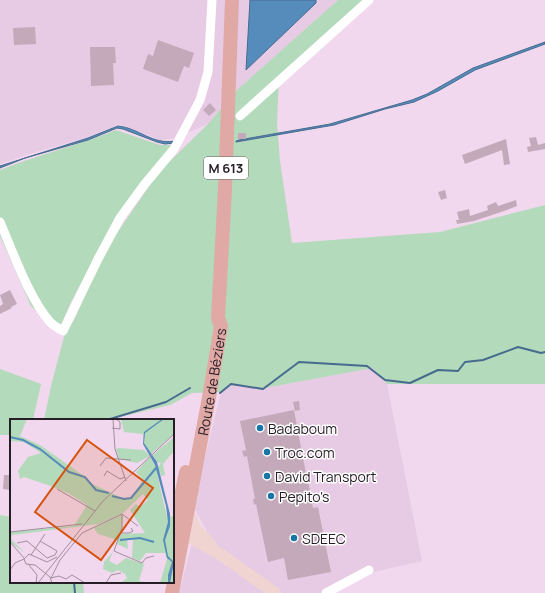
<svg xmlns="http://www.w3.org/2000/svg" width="545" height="593" viewBox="0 0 545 593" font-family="Manrope,sans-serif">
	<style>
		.built { fill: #e7cae4 }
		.green { fill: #b3daba }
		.water { fill: #558cbc; stroke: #476b8f }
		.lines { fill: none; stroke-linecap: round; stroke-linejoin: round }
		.stream { stroke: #476b8f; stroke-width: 2 }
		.building { fill: #c4a9ba }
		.street { stroke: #fff; stroke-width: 9 }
		.secondary { stroke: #efd4d2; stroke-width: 12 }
		.primary { stroke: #e0a9a5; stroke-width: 14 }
		.poi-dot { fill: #1876a4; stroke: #fff; stroke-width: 1.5 }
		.labels { text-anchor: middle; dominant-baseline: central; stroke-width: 3; stroke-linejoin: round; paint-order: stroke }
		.shield { fill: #fff; stroke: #676267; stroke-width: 1 }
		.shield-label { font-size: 13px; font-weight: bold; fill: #261e26 }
		.street-label { font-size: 14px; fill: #261e26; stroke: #fff }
		.poi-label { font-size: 14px; fill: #261e26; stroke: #fff; text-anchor: start }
		.inset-river { fill: none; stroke: #558cbc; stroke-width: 2 }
		.inset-road { fill: none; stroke: #a08e9e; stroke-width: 1 }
		.view { fill: #d5530f; fill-opacity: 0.15; stroke: #d5530f; stroke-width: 2 }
		.inset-edge { fill: none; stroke: #261e26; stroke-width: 2 }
	</style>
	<rect width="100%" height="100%" fill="#f1d8ee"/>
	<path class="built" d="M0,0h338l-101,90 -29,34 -33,14 -15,2 -40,-16 -32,13 -62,18 -26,9z
		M374,368l13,16 35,177 -53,12 -43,20h-44l-68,-49 -21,-38 28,-114 7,-7 37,3z
		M193,540l75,53h-89z"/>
	<path class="green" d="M338,0h27l-86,77 -2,46 3,38 12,82 148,-11 105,-27v179h-158l-14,-16 -108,20 -37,-3 -7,7 -29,1 -22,12 -55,13 -2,2h-69l7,-34 13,-49 12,-21 18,-43 21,-37 35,-51 15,-19 43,-42 29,-34z
		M116,130l44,15h13l-57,72 -45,85 -13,30 -27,-26 -31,-70v-66c38,-15 78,-25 116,-40z
		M0,369l41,15 -8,36h-22v15h-11z
		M0,515l11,2v65h72l1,11h-84z"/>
	<path class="water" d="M250,0h66v3l-70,67z
		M545,42v2l-70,26 -37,21 -24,11 -29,7 -51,16 -98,17v-1l3,-1 91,-16 82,-24 15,-6 46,-26z
		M118,126c21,2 34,19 57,15l-1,2 -9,1 -8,-2 -34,-13 -6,-1 -29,12 -63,18 -25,10v-2l88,-28z"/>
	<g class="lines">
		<path class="stream" d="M220,393l11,-9 32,5 36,-27 68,4 18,14 25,3 28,-13 20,1 7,-9 18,-2 35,-13 23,6 4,-1
			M109,420l1,-1 56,-17 24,-14
			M74,582l1,11"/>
	</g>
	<path class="building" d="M35,27l1,17 -22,1 -1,-17z
		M158,40l36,13 -5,15 -5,-2 -6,16 -35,-13 5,-15 5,2z
		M90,47h25l1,16h-3l1,22 -23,1z
		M210,103l6,7 -7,6 -6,-6z
		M238,133h8v6h-8z
		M536,137l2,8 7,-2v6l-17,3 -1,-5 4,-1 -2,-8z
		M506,139l4,25 -6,1 -2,-15 -37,14 -3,-9z
		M445,190l2,8 -6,2 -3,-8z
		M516,200l1,6 -10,4 -33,11 -17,3 -1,-4h3l-2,-8 12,-3 1,7 18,-6 -1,-4 9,-4 2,4z
		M10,290l7,14 -6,3 1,1 -12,6v-8l3,-2 -3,-9z
		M299,401l1,9 -5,1 -2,-9z
		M294,410l12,64 4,-1 1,7h-3l5,28 5,-1 13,65 -43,8 -4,-22 -16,4 -12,-58 -2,1 -1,-6h2l-8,-43 -3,1 -2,-6 4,-1 -6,-29z
		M4,475h7v15l-8,-1z"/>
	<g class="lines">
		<path class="street" d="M240,116l129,-116
			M0,222c13,30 29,76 50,100 4,4 8,6 13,9l35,-72 22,-41 24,-33 30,-36 26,-49 8,-28 4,-72
			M326,593l43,-23"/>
		<path class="secondary" d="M188,511l7,17 16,17
			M177,527l7,3 7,8 29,16 55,39"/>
		<g class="primary">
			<path d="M173,536l13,-64"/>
			<path id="s1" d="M172,593l38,-201 11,-66 -3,-8 7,-129 7,-189"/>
		</g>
	</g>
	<g class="poi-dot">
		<circle cx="260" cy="428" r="4"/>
		<circle cx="267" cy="452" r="4"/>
		<circle cx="267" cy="476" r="4"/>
		<circle cx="271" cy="496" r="4"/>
		<circle cx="294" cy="538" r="4"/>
	</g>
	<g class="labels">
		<rect class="shield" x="204" y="157" width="44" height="22" rx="3"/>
		<g class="shield-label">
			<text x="226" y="168">M 613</text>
		</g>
		<g class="street-label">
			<text stroke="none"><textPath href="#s1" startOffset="215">Route de Béziers</textPath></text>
		</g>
		<g class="poi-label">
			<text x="268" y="428">Badaboum</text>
			<text x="275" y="452">Troc.com</text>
			<text x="275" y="476">David Transport</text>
			<text x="279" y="496">Pepito's</text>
			<text x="302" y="538">SDEEC</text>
		</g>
	</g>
	<g transform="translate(10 419)">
		<rect width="164" height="164" fill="#f1d8ee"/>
		<path d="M0,0h17l-7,17 20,9 48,34v3l36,17 7,-1 12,-18 -7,-8 14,-15 7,12 4,-6 -5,-1 -3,-7 21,-18v14l-11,13 2,11 -4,1 -1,-5 -3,3 10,43 7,-1v67h-14l7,-24 -2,-6h-19l-6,8 -8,-3 1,-19h-6l1,10 -11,-5 1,-4 -20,-6 -4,-6 29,-14 -2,20 24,-1 -15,-23 6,-6 4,3 8,-7 -5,-6 -20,19 -24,11 -87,11 -1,4 14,14 -15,-11v-10l64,-6 13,-21 -19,-12 -20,-8 -24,-8 -4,2 -2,-8 10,-14 13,-4 -17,-11 -14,-1zM111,0h53v15l-23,20 -7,-9 -1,-11 -19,-2zM109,29l25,2 6,6 -13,7 -18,-4 -3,-10zM103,133l-4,9 8,4 9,-7 18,6 -5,17 13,2h-31l6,-5 -2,-4 -7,-4 -6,3 -9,-4 1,-7z" fill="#b3daba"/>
		<path d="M152,0h2l-19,14 -1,10 13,19 13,52v12l-5,14 3,16 6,6 -4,21h-2v-8l4,-13 -5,-4 -4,-18 5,-18 -2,-16 -11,-41 -12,-21 1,-12z" fill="#558cbc"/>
		<path class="inset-river" d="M0,18l13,3 17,9 29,23 16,5 11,13 13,3M102,77l12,3 7,-1 25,-30M110,121l20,-2 14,4"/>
		<path class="inset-road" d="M103,0l2,30 11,32M102,9l8,1v-7l-4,-3M90,47l6,-8 25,2M94,57l3,-5 13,8 5,-2M47,70l38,22M112,95v14l-8,23 28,12 4,-5 8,-2M112,95l16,12M0,113l72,-8M110,114h9l4,-2 -2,-3M0,123l14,16M7,124l10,-2 20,17 8,-3 2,-4 -17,-10M21,136l14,-21M19,146l8,10 -1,8M0,151l5,-7 9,-4M41,159l9,-18 22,-27 40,-19M41,159l8,-2 7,3 6,-4 13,8M28,164l65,-82 71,-67M42,164l-2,-6 -15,-12 -9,-1 -2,-5 5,-5 18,8 10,-5M96,164l5,-8 10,-2"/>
		<path class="view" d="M77,21l66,48 -52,72 -66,-48z"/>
		<rect width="164" height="164" class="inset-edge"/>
	</g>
</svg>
